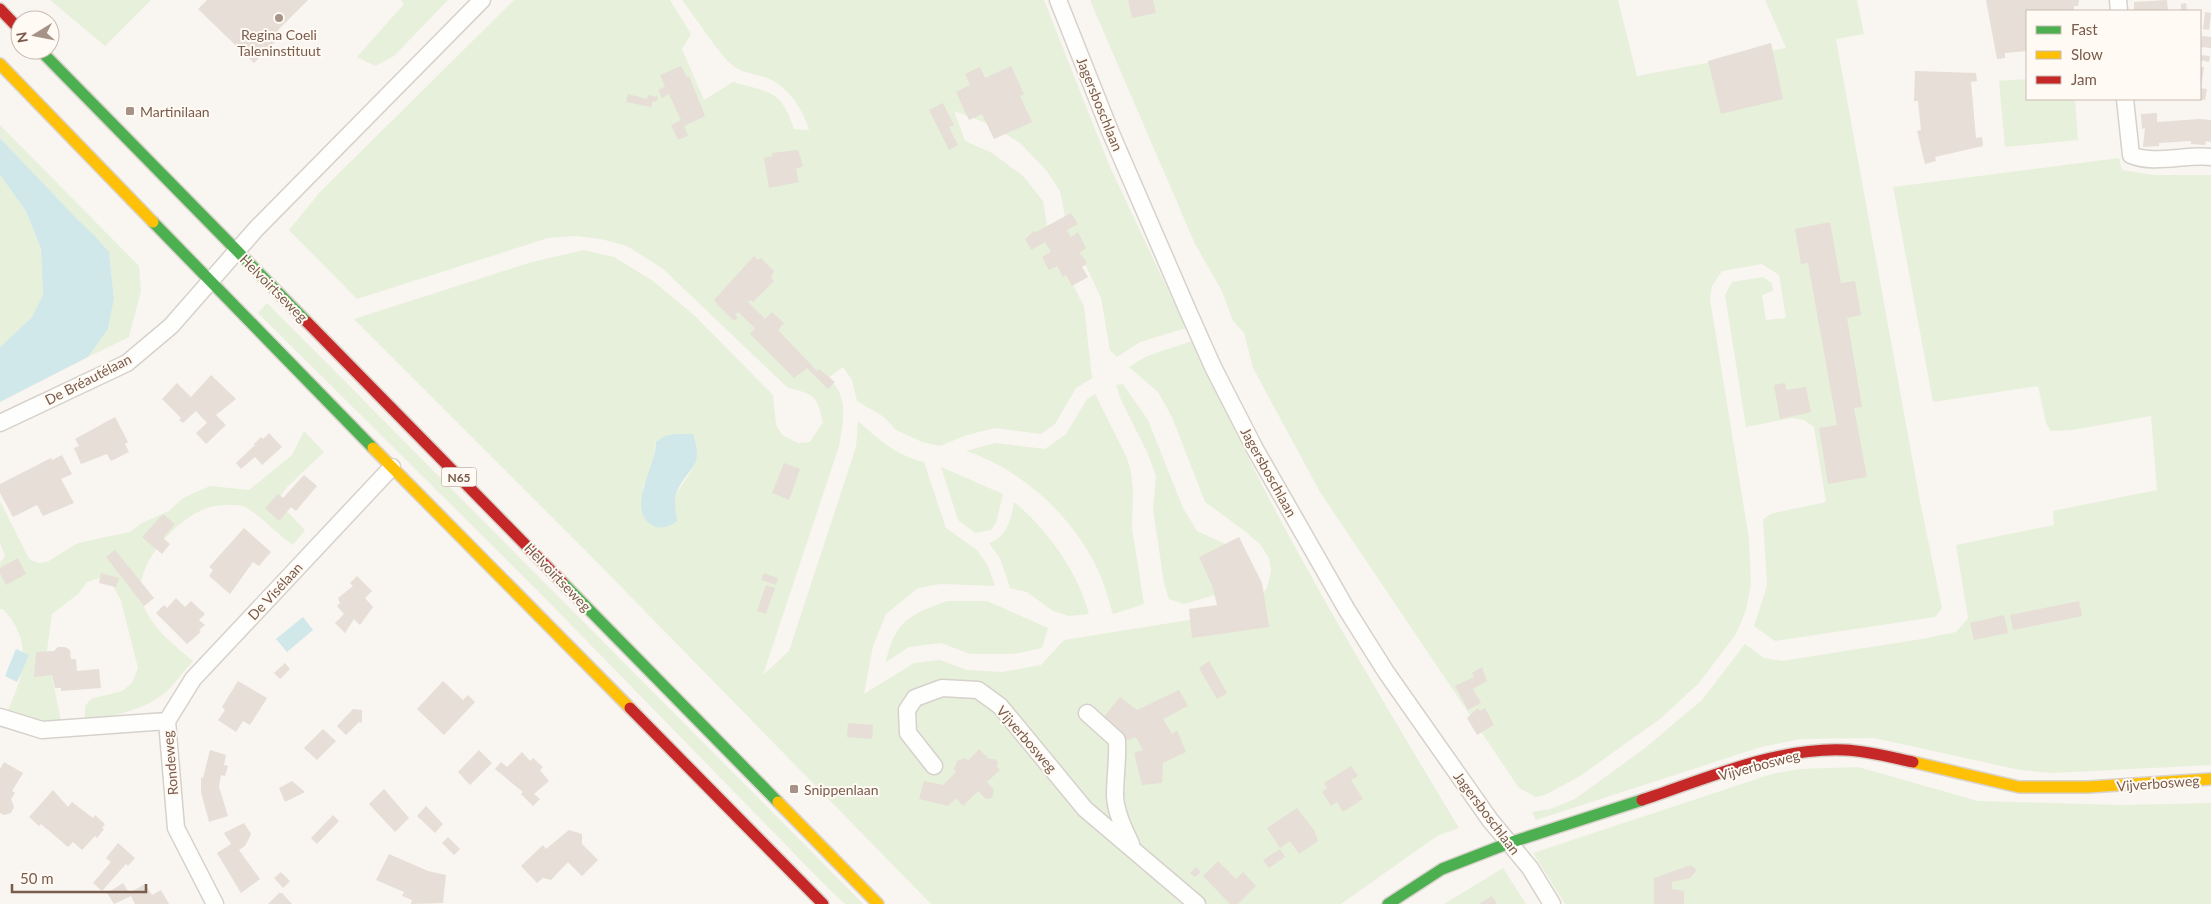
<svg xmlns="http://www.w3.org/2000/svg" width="2211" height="904" viewBox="0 0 2211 904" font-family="Lato,sans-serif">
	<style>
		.green { fill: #e7f0db; fill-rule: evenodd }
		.water { fill: #d0e8ea }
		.building { fill: #e6ded7 }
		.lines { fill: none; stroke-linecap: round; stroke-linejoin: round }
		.street-casing { stroke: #d7d1cb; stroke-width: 19 }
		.fast-casing { stroke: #d9d2cb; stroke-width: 14 }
		.slow-casing { stroke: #d9d2cb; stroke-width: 14 }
		.jam-casing { stroke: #d9d2cb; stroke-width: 14 }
		.street { stroke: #fefefd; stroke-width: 16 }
		.fast { stroke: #4caf50; stroke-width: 11 }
		.slow { stroke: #ffc107; stroke-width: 11 }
		.jam { stroke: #c62828; stroke-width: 11 }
		.poi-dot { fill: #a69286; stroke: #fffaf3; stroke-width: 2 }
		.labels { text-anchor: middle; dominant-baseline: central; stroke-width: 4; stroke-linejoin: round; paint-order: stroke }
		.shield { fill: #fffaf3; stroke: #a28b7f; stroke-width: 1 }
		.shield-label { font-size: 12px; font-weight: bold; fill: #7a5c4d }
		.poi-label { font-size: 14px; fill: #7a5c4d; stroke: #fffaf3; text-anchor: start }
		.street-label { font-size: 14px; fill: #7a5c4d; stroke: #fffaf3 }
	</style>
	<rect width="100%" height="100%" fill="#f9f5f0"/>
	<path class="green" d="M50,0h101l-46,46z
		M401,0h47l-54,56 -19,10 -18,-9 47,-53z
		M514,0h156l21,34 -9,15 22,51 29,-18c37,11 48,7 61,47l15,1c-6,-21 -21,-44 -42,-52 -13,-5 -25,-4 -36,-14 -15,-14 -35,-46 -49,-64h362l66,167 76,161 -46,14 -23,15 -7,-7 -9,-52 -14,-30 -17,-26 -10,-51 -14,-21 -26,-27 -31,-19 -35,-13 11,30 27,12 31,23 20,25 6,38 35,67 8,72 -16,10 -21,36 -14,10 -47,-6 -30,8 -24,10 -18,-4 -26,-12 -12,-13 -27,-16 -5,-21 -9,-13 -16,12c23,12 16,46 12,67l-76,229 26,-24 67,-204 2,-26c20,18 39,35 66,41l22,66 31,22 10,14 8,22 -55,-2 -22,4 -32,26 -13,32 -9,48 50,-31 26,-3 27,10 35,2 39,-7 23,-25 150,-24 43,-16 10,-12 4,-17 -2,-13 -9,-14 -18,-15 -37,-27 -33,-85 -14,-25 -29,-25 18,-11 45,-15c33,70 66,139 103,206 52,95 108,188 164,281l-22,8 -96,68h-410l-343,-351 -234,-234 175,-56 54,-13 31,7 39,24 42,35 78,79 3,30 6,10 16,8 12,-1 13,-20c-6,-26 -8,-28 -35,-34l-126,-120 -35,-22 -26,-7 -26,-3 -27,2 -191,61 -68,-69 31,-38zM692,434c11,31 -2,36 -16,61l-34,-6 10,-21 4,-26z
		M1090,0h528l19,76 149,-28 -21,-48h92l7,34 -28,5 84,462 22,107 -7,9 -160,24 -21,-15 13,-40 -4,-66 7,-6 56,-12 -12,-75 -10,-7 -12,-2 -46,9 -21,-132 7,-13 31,-5 9,6 1,8 -11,4 4,25 20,-2 -7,-43 -17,-11 -40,7 -10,15 -2,13 39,240 2,45 -5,26 -10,24 -37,49 -39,36 -80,57 -35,19 -9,2 -17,-9 -199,-296 -67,-124 -9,-35 -11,-12 -11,-30 -27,-47z
		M2027,79v20h48l3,41 -73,7 -6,-66z
		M0,125l139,141 2,25 -12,46 -41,20 20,-28 6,-30 -5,-47 -13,-15 -20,-19 -76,-80z
		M2119,158l3,12 32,5h57v590l-159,8 -32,-3 -146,-32 -73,1 -40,8 -225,73 -4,-8 18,-3 25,-10 70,-51 57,-48 43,-56 19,14 18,3 140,-22 34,-7 12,-14 -12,-73 98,-20 -1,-14 104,-21 -6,-74 -79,14 -21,1 -5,-8 -8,-37 -105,16 -40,-215z
		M0,175l26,36 15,38 2,46 -11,22 -32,30z
		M267,303l532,536 64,65h-18l-17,-16 -290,-297 -280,-278z
		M1123,384l25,36 35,88 14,23 37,17 -9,44 -41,12 -15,-5 -5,-16 -11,-74 3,-33 -8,-22 -27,-54 -5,-15z
		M1095,394l32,64 4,14 2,19 -1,37 12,76 -31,10c-4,-12 -7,-25 -12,-37 -23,-56 -77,-107 -135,-126l29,-8 50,6 21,-15 21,-35z
		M304,431l20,21 -37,35 -10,14 28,29 -12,15c-12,-8 -38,-34 -48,-38 -4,-2 -11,-2 -15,-2 -11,0 -20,1 -30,6 -28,13 -68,57 -58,90 8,26 31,43 51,60 -9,10 -17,21 -26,30 -20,18 -55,27 -82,28v-13l6,-7 31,-8 10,-8 6,-15 -17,-67 -10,-19 -8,-5 -16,5 -9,12 -26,20 -5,37 14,70h-16l-38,-9c17,-36 27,-70 -4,-103h-3v-46l5,-7 -5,-13v-42l29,58 9,4 9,-1 31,-19 52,-11 12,-9 27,-12 14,-13 27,-12 39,4 43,-35z
		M941,467l62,27 -7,29 -5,7 -16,3 -17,-13z
		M1014,502c33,27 64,70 75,112l-20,2 -16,-5 -26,-19 -17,-4 -10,-30 -11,-15c18,-6 22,-23 25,-41z
		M947,601h40l61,27 -6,20 -29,6h-43l-29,-11 -32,4 -23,15c8,-41 25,-48 61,-61z
		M1858,767l120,34 144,4 89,-2v101h-646l-32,-51 239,-79 28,-5z
		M1503,868l23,36h-82z"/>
	<path class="water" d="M0,138l76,80 20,19 13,15 5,47 -6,30 -20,28 -88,45v-55l32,-30 11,-22 -2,-46 -15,-38 -26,-36z
		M676,434h17c12,35 -6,32 -17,60 -2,7 0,19 1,27 -8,6 -17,9 -25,4 -27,-15 5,-61 4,-83l9,-6z
		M303,617l10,13 -26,22 -11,-13z
		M16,649l13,6 -12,27 -12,-6z"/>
	<path class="building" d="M207,0h101l-30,30 5,4 -29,29 -56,-54z
		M1128,0h25l3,13 -24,5z
		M1986,0h93l-1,6h-4v5h-47v40l-22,2v5l-8,1z
		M2167,0l1,11h-34v-9z
		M2186,3l1,8h-6v-7z
		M2205,12l6,1 -2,17 -6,-1z
		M2202,36l9,1v11l-10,-1z
		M1771,43l12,56 -62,15 -13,-53z
		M2200,55l10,1 -1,6 -9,-2z
		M681,66l6,11 2,-1 16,40 -21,10 4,10 -10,4 -7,-15 10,-5 -12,-26 -7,4 -4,-8 7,-3 -5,-12z
		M1011,66l13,28 -4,2 12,26 -38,17 -12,-25 -13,6 -13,-28 14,-7 -5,-11 15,-7 5,11z
		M2200,67h4l-3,20h-1z
		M1915,71l61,2 1,8 -6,1 5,56 6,-1 1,9 -48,11 1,4 -11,3 -8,-33 4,-1 -3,-29h-4z
		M2200,88l7,1 -2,11 -5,-1z
		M628,94l19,5 1,-4 10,2 -2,5 -3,-1 -2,6 -25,-5z
		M943,103l11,22 -5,2 9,18 -9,5 -20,-40z
		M2157,113v9l42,-3 12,1v22l-5,-1 -1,4 -14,-1v-3l-32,2v3l-16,1 2,-19 -3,1 -1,-15z
		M798,150l5,16 -7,3 3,13 -30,6 -5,-30 9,-2 -1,-3z
		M1071,213l7,11 -11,6 4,7 7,-5 8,16 -7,5 7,8v3l-4,3 6,10 -16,9 -6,-11 -3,2 -6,-11 -8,4 -7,-13 9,-5 -6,-10 -14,8 -6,-11 9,-8 2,1z
		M1830,222l11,61 14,-2 6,34 -14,3 15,89 -8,1 13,69 -39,7 -9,-56 18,-3 -29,-162 -7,1 -6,-35z
		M754,256l4,4 3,-2 13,13 -3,7 3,3 -21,21 -3,-2 -2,2 17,17 7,-7 12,11 -6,7 39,41 2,-2 16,13 -7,7 -21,-21 -13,10 -44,-44 5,-6 -17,-16 -3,3 3,2 -4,4 -17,-17 -3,-4z
		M211,375l25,24 -20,16 10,10 -20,19 -10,-11 11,-10 -11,-12 -13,12 -4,-3 2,-2 -19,-19 15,-16 14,14z
		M1785,383l1,7 20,-3 5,25 -31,7 -6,-34z
		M115,417l13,25 -3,2 4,8 -18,9 -4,-7 -26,10 -7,-16 5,-2 -4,-7z
		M269,433l13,14 -20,18 -7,-8 -14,12 -5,-6 19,-18 -1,-1 7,-7 2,2z
		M62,455l10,19 -11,5 13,24 -31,13 -6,-11 -24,12 -13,-24v-9l51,-26 1,2z
		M784,463l16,6 -11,31 -17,-7z
		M304,475l13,11 -21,25 -5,-4 -12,14 -14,-13 13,-14 5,4z
		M163,514l12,10 -12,14 7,6 -8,10 -20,-17z
		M244,528l27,24 -12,14 -6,-4 -23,32 -21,-18 4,-6 -4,-3z
		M1239,537l23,46 7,44 -77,11 -3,-29 28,-4 -5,-20 -13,-28z
		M115,550l39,48 -10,8 -38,-49z
		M18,558l8,16 -20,11 -6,-12v-5z
		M101,573l18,5 -3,9 -17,-4z
		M764,573l14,5 -2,7 -15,-5z
		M357,576l15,15 -7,7 8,9 -13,18 -6,-6 -9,14 -10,-10 9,-9 -7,-8 3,-3 -2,-5 15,-12 -3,-3z
		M766,585l9,3 -9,26 -9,-3z
		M176,598l9,9 6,-6 14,13 -6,6 6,5 -6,5 2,2 -14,12 -31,-31 8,-8 3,3z
		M2079,601l3,15 -69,14 -3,-15z
		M2004,615l4,18 -34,7 -4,-17z
		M58,647h7l5,3 1,9h5l1,12 22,-2 2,19 -40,3v-3h-6l-3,-13 -18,2 2,-25 18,-1z
		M1209,661l18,32 -10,6 -18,-31z
		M285,663l5,6 -10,10 -6,-6z
		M1482,667l5,14 -14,8 8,14 -13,7 -13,-24 19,-9 -2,-4z
		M238,681l29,17 -17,27 -7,-4 -7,11 -18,-12 7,-10 -3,-3z
		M443,681l20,19 5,-5 7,7 -31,33 -27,-26z
		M1179,690l9,16 -25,13 9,15 5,-4 9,22 -23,11 -1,20 -20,2 -8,-32 9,-3 -7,-13 -8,3 -26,-21 18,-22 17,13z
		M1478,708l2,3 5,-3 9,17 -17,10 -10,-17z
		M353,709l9,1v13l-3,-1 -13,13 -9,-9z
		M848,723l25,2 -1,14 -25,-2z
		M323,729l13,12 -19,19 -13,-12z
		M979,749l10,10h6l3,4 -1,4 3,3 -13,12 7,8 -2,8 -6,1 -8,-8 -15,15 -7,-8 -8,8 -29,-7 5,-18 19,4 13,-13 -2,-3 3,-8 8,-3 3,3z
		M210,750l16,5 -2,10 4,1 -3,10 -4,-1 -2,12 9,29 -19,6 -8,-30v-15l2,1z
		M479,750l13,13 -22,22 -12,-13z
		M522,752l8,9 3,-3 10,9 -3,3 9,11 -15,13 6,5 -7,7 -12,-12 2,-2 -28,-23 6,-7 6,5z
		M4,762l19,11 -11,18 3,2 -4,6 3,8 -3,6 -7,2 -4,-2v-44z
		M1351,766l7,10 -7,4 12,19 -20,13 -6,-10 -6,4 -9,-14 5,-4 -3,-5z
		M292,781l13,11 -20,10 -6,-14z
		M384,789l25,29 -14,14 -26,-28z
		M53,790l15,17 4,-5 21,16 2,-3 10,9 -3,4 2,1 -7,9 -2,-2 -13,14 -9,-8 -5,5 -27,-23 -2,2 -10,-9z
		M426,806l17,18 -8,9 -18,-17z
		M1297,808l17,22 4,11 -19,13 -9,-13 -10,7 -13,-20z
		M333,815l6,6 -22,23 -6,-6z
		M244,823l7,11 -6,12 -6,4 21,29 -19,14 -24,-40 14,-9 -7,-11z
		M569,830l13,4v10l16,16 -16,16 -14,-14 -17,18 -8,-2 -6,5 -16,-17 22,-21 3,4z
		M448,837l12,12 -6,6 -12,-12z
		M118,843l17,15 -7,8 -2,-2 -24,27 -9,-8 18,-21 -5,-4z
		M1280,849l5,8 -16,11 -6,-8z
		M389,854l39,17 18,4 -3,28 -32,1 1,-4 -10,-4 2,-4 -28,-12z
		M1218,861l18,18 7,-7 13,14 -18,18h-8l-27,-28z
		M1691,865l6,5 -7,8 -18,4v7l12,2v13h-30v-26z
		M1196,867l5,5 -6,5 -5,-4z
		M281,872l9,9 -7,7 -9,-10z
		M123,883l6,10 16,-9 7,11 9,-5 8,14h-34l-4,-8 -17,8 -7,-11z
		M279,893h3l10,11h-24z
		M1492,896l5,8h-18z"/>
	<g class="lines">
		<g class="street-casing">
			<path id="street" d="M1058,0l52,131 78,180 25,56 42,82 92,161 39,62 104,148 40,48 22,36
				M2118,0l1,11
				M2125,99l6,56c23,10 55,-1 80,2
				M0,423l127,-60 44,-37 85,-97 226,-229
				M1087,713l30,27c1,19 -2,37 -2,56 1,17 9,33 16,48
				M0,717l42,13 125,-9 9,107 39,76
				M167,721l26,-42 199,-212
				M934,766l-26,-33 -1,-23 8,-12 27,-10 36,2 22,16 85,103 112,95"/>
		</g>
		<g class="fast-casing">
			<path id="fast" d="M40,50l267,272
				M153,222l220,226
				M562,582l216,220
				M1388,904l54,-35 67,-26 133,-43"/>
		</g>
		<g class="slow-casing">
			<path id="slow" d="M0,64l153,158
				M373,448l257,260
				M1913,762l106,25h69l123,-8
				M778,802l100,102"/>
		</g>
		<g class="jam-casing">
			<path id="jam" d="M0,9l20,21
				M307,322l255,260
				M630,708l193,196
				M1642,800c64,-21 134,-53 203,-50 23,1 45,7 68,12"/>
		</g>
		<use href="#street" class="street"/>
		<use href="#fast" class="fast"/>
		<use href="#slow" class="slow"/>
		<use href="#jam" class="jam"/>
	</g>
	<g class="poi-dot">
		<circle cx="279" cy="18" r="5"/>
		<rect x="125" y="106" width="10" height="10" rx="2.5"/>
		<rect x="789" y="784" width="10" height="10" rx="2.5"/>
	</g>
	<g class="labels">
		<rect class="shield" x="441.5" y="467.5" width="35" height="19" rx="4"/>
		<g class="shield-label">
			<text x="459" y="477">N65</text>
		</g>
		<g class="poi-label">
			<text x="279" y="34" text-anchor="middle">Regina Coeli<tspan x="279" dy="16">Taleninstituut</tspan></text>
			<text x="140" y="111">Martinilaan</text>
			<text x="804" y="789">Snippenlaan</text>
		</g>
		<g class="street-label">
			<text transform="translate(1100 104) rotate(68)">Jagersboschlaan</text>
			<text transform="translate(274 288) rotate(45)">Helvoirtseweg</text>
			<text transform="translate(88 379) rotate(-27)">De Bréautélaan</text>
			<text transform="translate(1269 472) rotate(61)">Jagersboschlaan</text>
			<text transform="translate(558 577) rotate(46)">Helvoirtseweg</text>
			<text transform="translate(275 591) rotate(-47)">De Visélaan</text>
			<text transform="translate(1027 739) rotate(49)">Vijverbosweg</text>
			<text transform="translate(170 763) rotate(-95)">Rondeweg</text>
			<text transform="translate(1759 765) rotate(-15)">Vijverbosweg</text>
			<text transform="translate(2158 783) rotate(-4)">Vijverbosweg</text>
			<text transform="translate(1487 813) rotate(53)">Jagersboschlaan</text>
		</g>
	</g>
	<rect x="2026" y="10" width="175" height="90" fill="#fffaf3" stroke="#cabbb1"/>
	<rect x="2036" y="26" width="25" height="8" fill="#4caf50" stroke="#cabbb1"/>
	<text x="2071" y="35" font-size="15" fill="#7a5c4d">Fast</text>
	<rect x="2036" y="51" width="25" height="8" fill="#ffc107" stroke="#cabbb1"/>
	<text x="2071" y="60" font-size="15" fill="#7a5c4d">Slow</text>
	<rect x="2036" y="76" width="25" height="8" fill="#c62828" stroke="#cabbb1"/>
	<text x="2071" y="85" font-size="15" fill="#7a5c4d">Jam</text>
	<g transform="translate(35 35) rotate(260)"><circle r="24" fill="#fffaf3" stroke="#cabbb1"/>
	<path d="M0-4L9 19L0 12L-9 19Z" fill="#a69286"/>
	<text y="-8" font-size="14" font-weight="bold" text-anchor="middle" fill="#7a5c4d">N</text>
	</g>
	<path d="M12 884v8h134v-8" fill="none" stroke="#7a5c4d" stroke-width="2.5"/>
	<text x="20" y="884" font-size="15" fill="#7a5c4d" stroke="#fffaf3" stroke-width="4" paint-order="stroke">50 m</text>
</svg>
